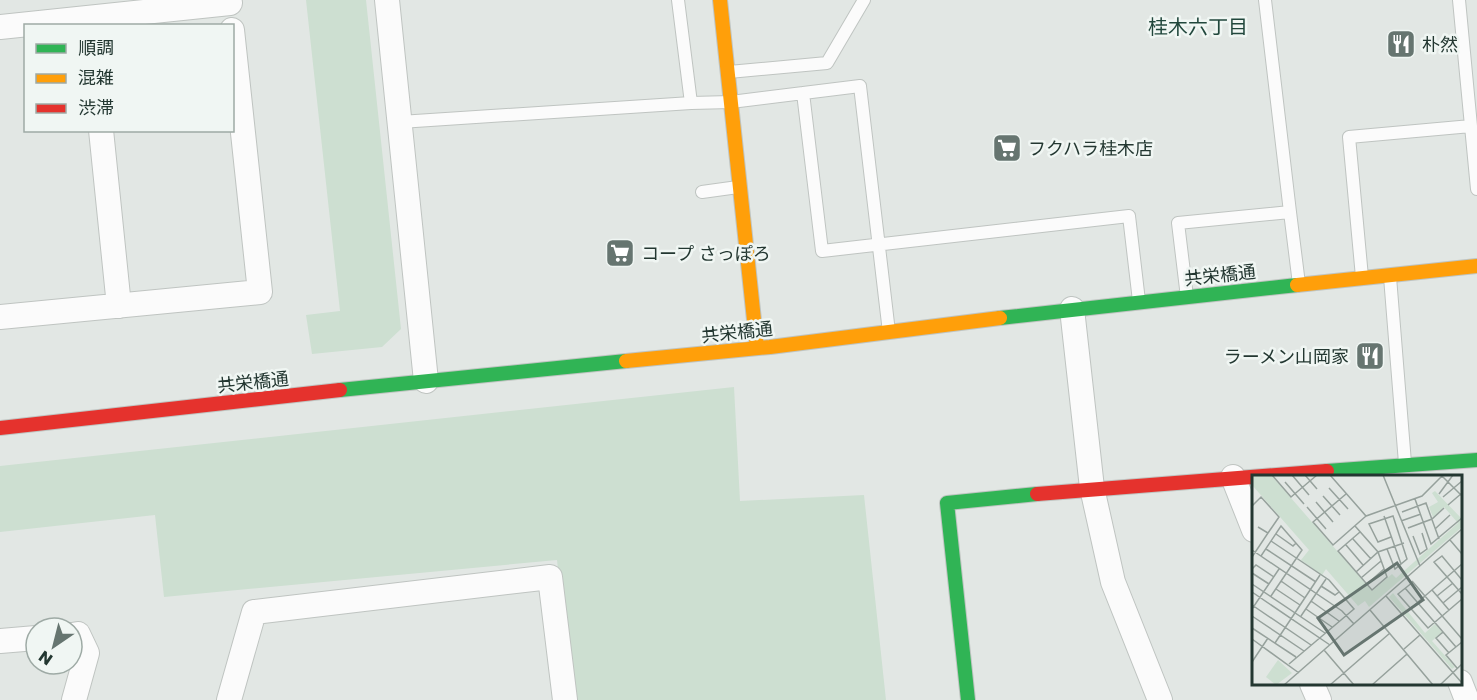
<svg xmlns="http://www.w3.org/2000/svg" width="1477" height="700" viewBox="0 0 1477 700" font-family="Poppins,'Noto Sans JP',sans-serif">
	<style>
		.green { fill: #cddfd1 }
		.lines { fill: none; stroke-linecap: round; stroke-linejoin: round }
		.lane-casing { stroke: #bfc4c1; stroke-width: 14 }
		.street-casing { stroke: #bfc4c1; stroke-width: 26 }
		.fast-casing { stroke: #bfc4c1; stroke-width: 16 }
		.slow-casing { stroke: #bfc4c1; stroke-width: 16 }
		.jam-casing { stroke: #bfc4c1; stroke-width: 16 }
		.lane { stroke: #fbfbfb; stroke-width: 12 }
		.street { stroke: #fbfbfb; stroke-width: 24 }
		.fast { stroke: #30b455; stroke-width: 14 }
		.slow { stroke: #ff9f0a; stroke-width: 14 }
		.jam { stroke: #e5322d; stroke-width: 14 }
		.labels { text-anchor: middle; dominant-baseline: central; stroke-width: 5; stroke-linejoin: round; paint-order: stroke }
		.poi-label { font-size: 18px; fill: #233731; stroke: #f0f6f3; text-anchor: start }
		.street-label { font-size: 18px; fill: #233731; stroke: #f0f6f3 }
		.neighbourhood-label { font-size: 20px; fill: #21473c; stroke: #f0f6f3 }
		.inset-road { fill: none; stroke: #96a19c; stroke-width: 1.5 }
		.view { fill: #667570; fill-opacity: 0.15; stroke: #667570; stroke-width: 3 }
		.inset-edge { fill: none; stroke: #233731; stroke-width: 3 }
	</style>
	<rect width="100%" height="100%" fill="#e2e7e4"/>
	<path class="green" d="M306,0h60l35,329 -19,18 -70,7 -6,-39 34,-4z
		M734,387l6,114 124,-6 22,205h-314l-15,-140 -393,37 -9,-82 -155,17v-66z"/>
	<g class="lines">
		<g class="lane-casing">
			<path id="lane" d="M678,0l13,103
				M1265,0l25,212
				M1459,0l18,189
				M729,72l98,-9 37,-63
				M803,93l19,158 307,-35 10,85
				M400,122l291,-19 40,-1 129,-16 29,246
				M702,192l36,-5
				M1362,277l-13,-140 122,-11
				M1390,277l15,186
				M1187,297l-9,-74 112,-11 9,72"/>
		</g>
		<g class="street-casing">
			<path id="street" d="M387,0l39,381
				M0,27l230,-24
				M101,130l18,176
				M1072,309l20,179 21,94 47,118
				M0,317l260,-25 -28,-262
				M1233,477l21,53
				M72,635l6,-1 9,19 -13,47
				M0,641l36,-3
				M1460,682l7,18
				M1312,684l7,16
				M229,700l25,-88 296,-35 15,123"/>
		</g>
		<g class="fast-casing">
			<path id="fast" d="M1000,318l297,-33
				M340,390l286,-29
				M1327,471l150,-11
				M968,700l-21,-197 90,-9"/>
		</g>
		<g class="slow-casing">
			<path id="slow" d="M720,0l37,348
				M1297,285l180,-19
				M626,361l144,-14 230,-29"/>
		</g>
		<g class="jam-casing">
			<path id="jam" d="M0,428l340,-38
				M1037,494l290,-23"/>
		</g>
		<use href="#lane" class="lane"/>
		<use href="#street" class="street"/>
		<use href="#fast" class="fast"/>
		<use href="#slow" class="slow"/>
		<use href="#jam" class="jam"/>
	</g>
	<defs>
		<g id="restaurant-square" transform="scale(1.5)"><rect x="-9" y="-9" width="18" height="18" rx="4" fill="#667570" stroke="#f0f6f3"/><path d="M-5-6h1v4h1v-4h1v4h1v-4h1v5L-1.5 .5V6h-2V.5L-5-1ZM5-6V6H3V1.5H1.5Q1.5-4 5-6Z" fill="#fff"/></g>
		<g id="supermarket-square" transform="scale(1.5)"><rect x="-9" y="-9" width="18" height="18" rx="4" fill="#667570" stroke="#f0f6f3"/><path d="M-6-5.5h2.5l.6 2H6L4.5 2H-2.5L-4.4-4H-6ZM-1.5 3.2a1.3 1.3 0 1 0 .1 0ZM3 3.2a1.3 1.3 0 1 0 .1 0Z" fill="#fff"/></g>
	</defs>
	<g fill-rule="evenodd">
		<use href="#restaurant-square" x="1401" y="44"/>
		<use href="#supermarket-square" x="1007" y="148"/>
		<use href="#supermarket-square" x="620" y="253"/>
		<use href="#restaurant-square" x="1370" y="356"/>
	</g>
	<g class="labels">
		<g class="poi-label">
			<text x="1422" y="44">朴然</text>
			<text x="1028" y="148">フクハラ桂木店</text>
			<text x="641" y="253">コープ さっぽろ</text>
			<text x="1349" y="356" text-anchor="end">ラーメン山岡家</text>
		</g>
		<g class="street-label">
			<text transform="translate(1220 275) rotate(-6)">共栄橋通</text>
			<text transform="translate(737 332) rotate(-6)">共栄橋通</text>
			<text transform="translate(253 382) rotate(-6)">共栄橋通</text>
		</g>
		<g class="neighbourhood-label">
			<text x="1198" y="27">桂木六丁目</text>
		</g>
	</g>
	<g transform="translate(1252 475)">
		<rect width="210" height="210" fill="#e2e7e4"/>
		<path d="M0,0h19l101,116 20,-17 4,4 62,-55 -14,-16 -11,10 -4,-10 9,-5 -6,-9 3,-2 27,28v8l-93,80 -4,-6 -7,5 -32,-37 -4,6 -21,-15 8,-10 -57,-65zM141,118l32,40 10,-9 7,8 -10,9 23,26 -3,2 -63,-72zM26,185l14,13 -16,12 -10,-8z" fill="#cddfd1"/>
		<path class="inset-road" d="M20,0l19,22 26,-22M40,0l17,20M53,0l12,14M78,0l36,41 56,-20 21,-21M131,0l37,91M190,1l20,20M33,7l19,22M77,13l19,21M94,19l-33,28 20,23 33,-29M187,19l14,-19M71,21l17,19M191,22l19,-16M163,24l16,45 31,-26M64,27l17,20M196,30l14,-12M0,31l9,-9 18,20 -11,16M55,32l19,22M150,37l24,-9 13,36M132,41l17,48M149,46l20,-7M103,51l23,26 9,25 -15,13 -34,-39 22,-19M156,53l24,-9 12,-11M183,54l15,-14M24,59l17,12 3,-3M161,61l7,18 7,-5 -5,-16M101,64l18,20M198,65l12,14M19,66l58,39 25,29 -65,55M94,70l17,20M14,74l50,33M135,74l8,20 12,-10 -14,-43 -24,8 9,18 13,-5M0,75l90,61 12,13M9,81l20,-30 21,24 -31,46M0,82l16,-24 -10,-6M0,94l4,-4 18,12M104,97l22,-20 26,-9M0,98l17,11M109,103l20,-17M210,105l-20,-24 -8,6 28,32M29,106l24,17M160,106l50,58M161,107l-15,12 30,34 34,-29M0,109l73,49M115,109l17,-15M69,111l14,9 4,-3M153,113l51,59M24,114l24,16M180,115l17,20M0,117l78,53M134,121l76,87M185,121l16,-13M59,126l28,20M191,128l19,-16M0,130l59,40M159,133l51,-44M0,134l27,-40M54,134l26,18M118,135l63,75M0,141l52,35M49,141l25,-37M0,153l44,29M191,157l-7,6 13,15M0,164l47,34M23,168l45,-68M152,174l16,-14M72,175l30,35M0,187l16,-24M205,193l-11,-13 16,-13M32,210l178,-156M78,210l60,-52M120,210l35,-31M188,210l22,-21"/>
		<path class="view" d="M145,88l26,37 -79,55 -26,-37z"/>
		<rect width="210" height="210" class="inset-edge"/>
	</g>
	<rect x="24" y="24" width="210" height="108" fill="#f0f6f3" stroke="#9eaaa5" stroke-width="1.5"/>
	<rect x="36" y="44" width="30" height="9" fill="#30b455" stroke="#9eaaa5" stroke-width="1.5"/>
	<text x="78" y="54" font-size="18" fill="#233731">順調</text>
	<rect x="36" y="74" width="30" height="9" fill="#ff9f0a" stroke="#9eaaa5" stroke-width="1.5"/>
	<text x="78" y="84" font-size="18" fill="#233731">混雑</text>
	<rect x="36" y="104" width="30" height="9" fill="#e5322d" stroke="#9eaaa5" stroke-width="1.5"/>
	<text x="78" y="114" font-size="18" fill="#233731">渋滞</text>
	<g transform="translate(54 646) rotate(215)"><circle r="28" fill="#f0f6f3" stroke="#9eaaa5" stroke-width="1.5"/>
	<path d="M0-4.5L10 22L0 15L-10 22Z" fill="#667570"/>
	<text y="-9" font-size="16" font-weight="bold" text-anchor="middle" fill="#233731">N</text>
	</g>
</svg>
